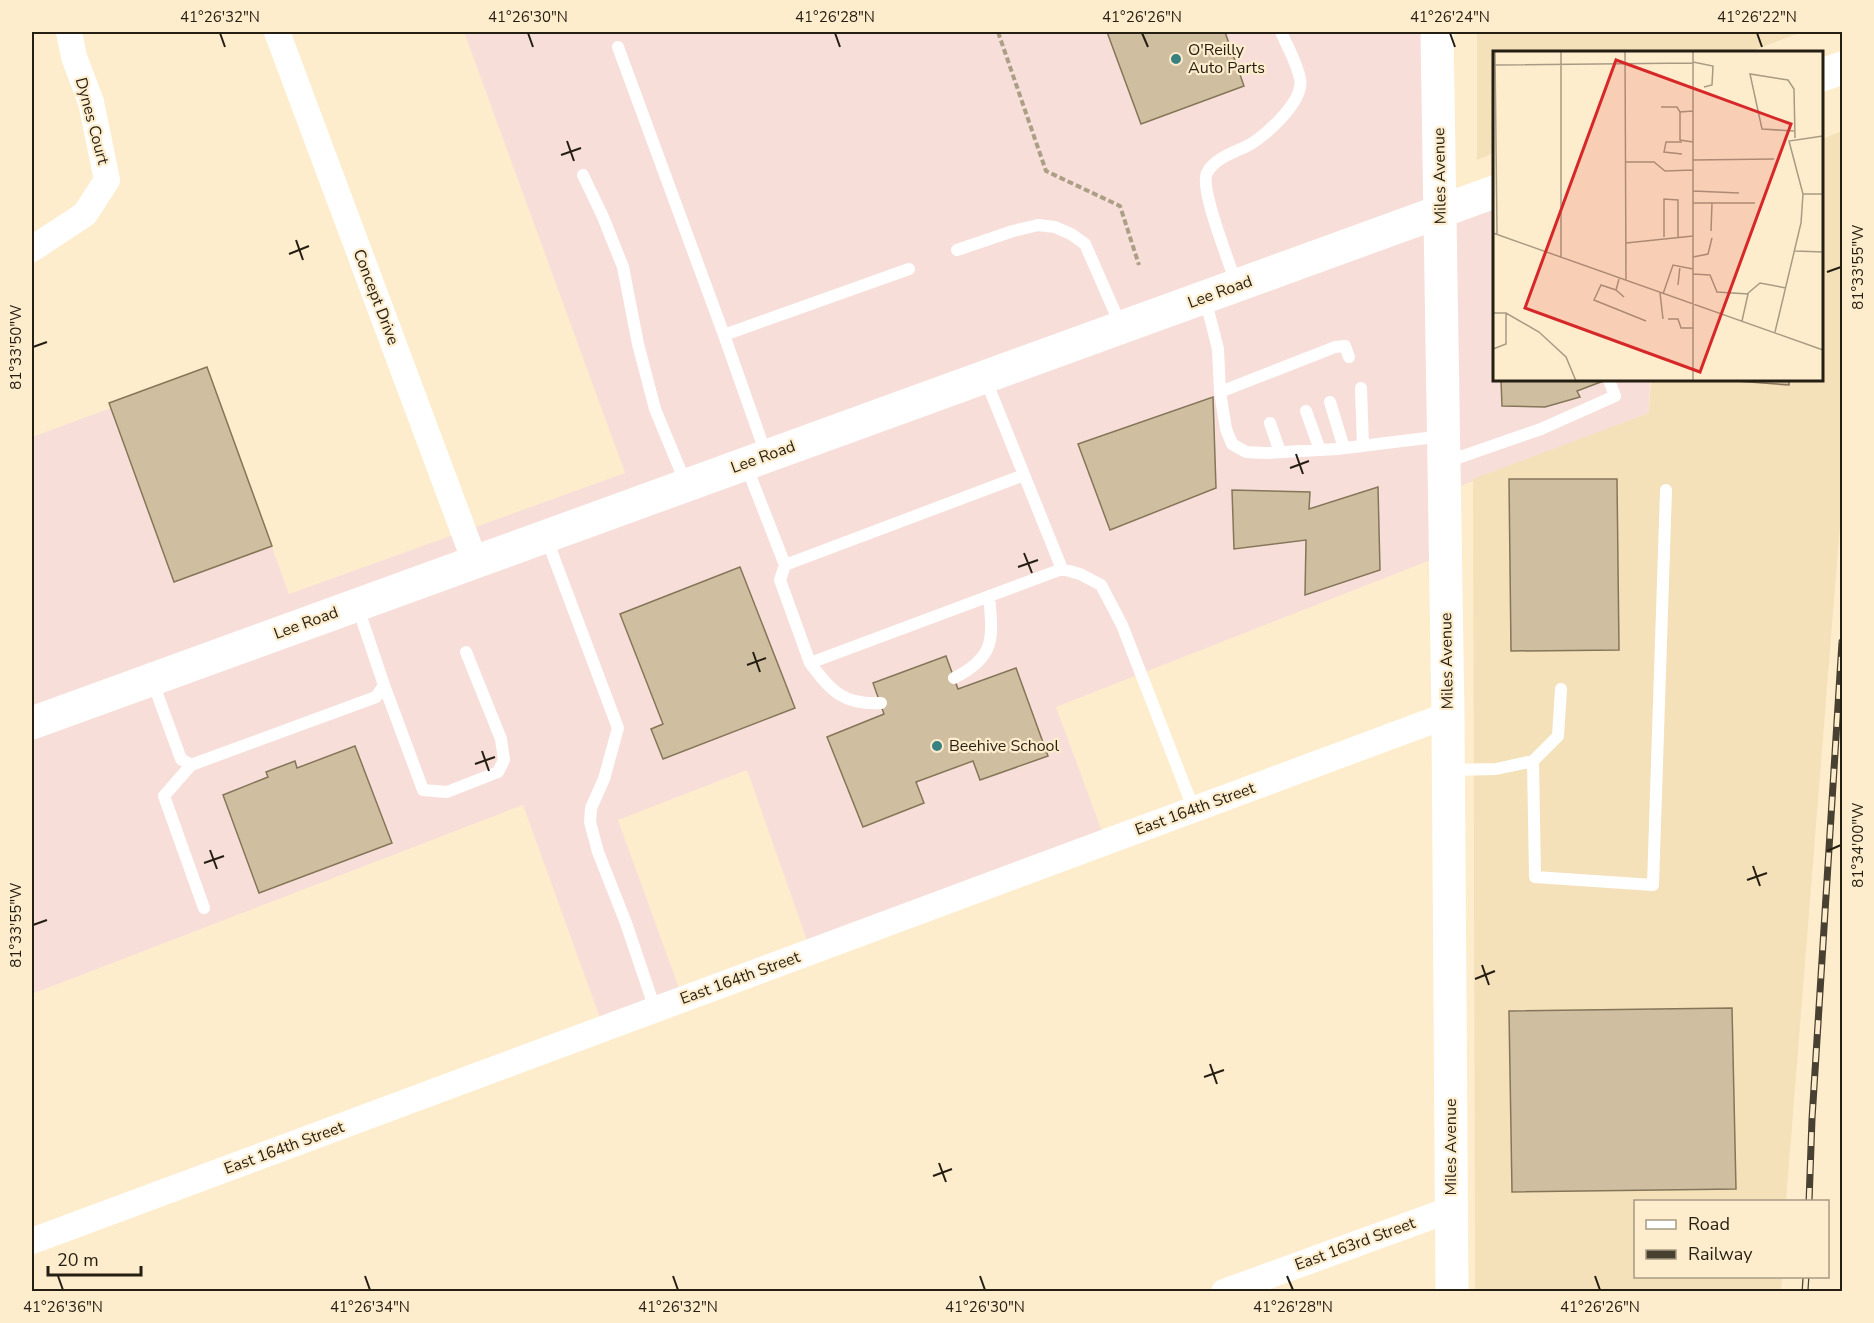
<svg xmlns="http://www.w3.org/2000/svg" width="1874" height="1323" viewBox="0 0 1874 1323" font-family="'Nunito Sans',sans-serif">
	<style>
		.commercial { fill: #f8ded9 }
		.built { fill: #f4e0b9 }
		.building { fill: #cfbfa0; stroke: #857659; stroke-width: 1.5 }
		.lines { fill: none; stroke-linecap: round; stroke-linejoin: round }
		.path { stroke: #ab9f86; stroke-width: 4; stroke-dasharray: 6 3; stroke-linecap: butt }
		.service { stroke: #fff; stroke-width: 12 }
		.minor { stroke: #fff; stroke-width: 26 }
		.secondary { stroke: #fff; stroke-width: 33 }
		.primary { stroke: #fff; stroke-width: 33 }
		.rail-casing { stroke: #484031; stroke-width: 7 }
		.rail { stroke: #feedcd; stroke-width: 4.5; stroke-dasharray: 14; stroke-linecap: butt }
		.ticks { fill: none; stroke: #251f13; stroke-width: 2 }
		.poi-dot { fill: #388181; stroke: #feedcd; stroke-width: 2 }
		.labels { text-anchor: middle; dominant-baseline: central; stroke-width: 4.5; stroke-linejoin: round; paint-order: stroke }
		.poi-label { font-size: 16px; fill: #251f13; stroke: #feedcd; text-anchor: start }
		.street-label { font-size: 16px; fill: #251f13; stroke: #feedcd }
		.inset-road { fill: none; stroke: #a79b83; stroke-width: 1.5 }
		.view { fill: #d62828; fill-opacity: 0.15; stroke: #d62828; stroke-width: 3 }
		.inset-edge { fill: none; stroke: #251f13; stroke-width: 3 }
		.neatline { fill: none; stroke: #251f13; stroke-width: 2 }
		.ticks-label { font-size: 15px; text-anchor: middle; fill: #251f13 }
	</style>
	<rect width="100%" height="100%" fill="#feedcd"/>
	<path class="commercial" d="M464,32h973l3,179 54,-19v188h156l-1,33 -204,79 1,62 -390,153 50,135 -295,110 -64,-182 -129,50 65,179 -79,30 -81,-224 -491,189v-557l177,-65 80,222 336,-121z"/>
	<path class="built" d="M1477,32h325l-53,20h-255v101l-17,7z
		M1842,131v369l-56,701 -150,1v74l146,1 -1,14h-306l-2,-812 176,-66 2,-33h171v-241z"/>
	<path class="building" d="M1107,32h118l19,54 -103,38z
		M207,367l65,179 -98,36 -65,-179z
		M1501,380h105l-29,11 3,6 -35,10 -43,-1z
		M1722,380h67v5z
		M1213,397l3,91 -106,42 -32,-86z
		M1509,479h108l2,171 -108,1z
		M1378,487l2,83 -75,25 1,-55 -72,9 -2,-59 78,2 -1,17z
		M740,567l55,141 -132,51 -12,-30 12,-5 -43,-110z
		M946,656l12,33 58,-21 32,88 -68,24 -7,-19 -57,21 8,21 -61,24 -36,-90 57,-23 -11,-31z
		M355,746l37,97 -133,50 -36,-98 45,-18 -2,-5 29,-11 2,7z
		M1732,1008l4,181 -224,3 -3,-181z"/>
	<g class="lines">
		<path class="path" d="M998,32l48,139 74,35 19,59"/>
		<path class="service" d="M618,47l106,288
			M583,175l20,42 20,50 15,77 17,65 31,75
			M957,250l56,-19 25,-6 17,2 16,7 14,10 36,82
			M1236,283c-6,-19 -37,-95 -29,-110 6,-13 26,-21 38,-26 18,-8 60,-46 55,-68 -3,-16 -13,-33 -19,-47
			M1205,298l13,51 2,43 6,37 6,15 14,8 20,1 71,-4 106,-13
			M985,378l77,191
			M1361,388l2,58
			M1220,392l115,-45 10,-1 4,11
			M1330,402l14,46
			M1306,411l14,39
			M1270,423l10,29
			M766,454l-42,-119 185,-66
			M1446,462l95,-33 74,-33 -6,-16
			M746,465l39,100
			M1024,475l-239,90 -5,15 30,83 252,-94 18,5 21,11 21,40 72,185
			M546,537l72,191 -14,51 -13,29 -1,14 8,30 28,71 29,86
			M810,663c21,28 33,42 71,40
			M954,678c42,-21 39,-40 35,-82
			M152,680l29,79 10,6 185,-68 8,-12 -27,-80
			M384,685l39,105 24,2 51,-20 6,-12 -3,-21 -35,-87
			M1533,761l2,116 118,8 13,-395
			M191,765l-27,31 40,112
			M1450,770l46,-1 37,-8 25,-25 3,-47"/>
		<path class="minor" d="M277,32l198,530
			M32,249l53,-35 22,-34 -16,-78 -17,-45 -5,-25
			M32,1241l1416,-526
			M1224,1292l228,-83"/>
		<path class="secondary" d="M1822,75l20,-7
			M32,723l1462,-531"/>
		<path class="primary" d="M1437,32l11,683 4,577"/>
		<g class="rail-casing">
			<path id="rail" d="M1809,1202l3,-83 30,-477
				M1805,1292l1,-16"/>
		</g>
		<use href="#rail" class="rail"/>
	</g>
	<path class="ticks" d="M220,33l5,14M528,33l5,14M835,33l5,14M1142,33l6,14M1450,33l5,14M1757,33l5,14M567,141l7,20M561,155l20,-7M296,240l7,20M289,254l20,-8M1827,272l14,-5M33,347l14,-5M1296,454l7,20M1290,468l19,-7M1024,553l8,20M1018,567l20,-7M753,652l7,20M747,665l19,-7M482,751l7,20M475,764l20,-7M210,850l7,19M1827,851l14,-6M204,863l20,-7M1753,866l7,20M1747,880l20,-7M33,925l14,-5M1482,965l7,20M1475,979l20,-8M1210,1064l7,20M1204,1077l20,-7M939,1163l7,19M933,1176l19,-7M58,1276l5,14M365,1276l5,14M673,1276l5,14M980,1276l5,14M1287,1276l6,14M1595,1276l5,14"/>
	<g class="poi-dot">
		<circle cx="1176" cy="59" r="6"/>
		<circle cx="937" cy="746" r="6"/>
	</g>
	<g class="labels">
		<g class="poi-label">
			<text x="1188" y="50">O'Reilly<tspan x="1188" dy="18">Auto Parts</tspan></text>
			<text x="949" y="746">Beehive School</text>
		</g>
		<g class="street-label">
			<text transform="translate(92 121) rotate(75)">Dynes Court</text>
			<text transform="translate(1440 176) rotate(-91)">Miles Avenue</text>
			<text transform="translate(1220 292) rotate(-20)">Lee Road</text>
			<text transform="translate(376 297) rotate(69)">Concept Drive</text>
			<text transform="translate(763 457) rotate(-20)">Lee Road</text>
			<text transform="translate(306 623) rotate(-20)">Lee Road</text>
			<text transform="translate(1447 661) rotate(-91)">Miles Avenue</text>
			<text transform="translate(1195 809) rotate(-20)">East 164th Street</text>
			<text transform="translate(740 978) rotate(-20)">East 164th Street</text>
			<text transform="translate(1451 1147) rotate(-90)">Miles Avenue</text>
			<text transform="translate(284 1148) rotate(-20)">East 164th Street</text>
			<text transform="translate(1355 1244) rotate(-20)">East 163rd Street</text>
		</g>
	</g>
	<g transform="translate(1493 51)">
		<rect width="330" height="330" fill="#feedcd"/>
		<path class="inset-road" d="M2,0l2,183M68,0v207M132,0l1,230M200,11l20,4 -1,19 -8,2M0,14l200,-2M168,56h16l3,5M301,80l-32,-2 -12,-55 38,6 6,9 1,49M189,91h-16l-2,10 18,2M200,91l-13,-2v-28l13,-1M200,109l81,-1M132,111h29l11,9 28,-1M200,140l46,2M310,143h20M200,152h19l-1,28M219,152h43M0,182l330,117M171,186v-38l14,1v37M133,192l67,-7M302,200l28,1M200,206l15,-3 4,-16M200,223l17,1 7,17 31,2 -6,27M126,228l-3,11 8,7M185,234l2,-19M123,239l-15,-5 -7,15 52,21M167,242l3,26M170,243l10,-29 20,4M254,243l13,-11 26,5M0,262h13l33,19 27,25 10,24M175,268h10l3,9h12M282,281l26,-109 2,-29 -14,-53 34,-5M0,298l13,-5v-31M200,330v-330"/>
		<path class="view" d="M123,9l175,64 -91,248 -175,-64z"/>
		<rect width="330" height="330" class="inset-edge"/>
	</g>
	<rect width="1874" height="1323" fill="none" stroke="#feedcd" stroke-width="66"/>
	<rect x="1634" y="1200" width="195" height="78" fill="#feedcd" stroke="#a79b83" stroke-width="1.5"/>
	<rect x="1646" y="1220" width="30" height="9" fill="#ffffff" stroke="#a79b83" stroke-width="1.5"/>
	<text x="1688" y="1230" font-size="18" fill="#251f13">Road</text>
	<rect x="1646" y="1250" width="30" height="9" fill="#484031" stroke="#a79b83" stroke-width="1.5"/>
	<text x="1688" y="1260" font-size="18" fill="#251f13">Railway</text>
	<path d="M48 1266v9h93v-9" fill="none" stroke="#251f13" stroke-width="3"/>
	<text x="57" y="1266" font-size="18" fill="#251f13" stroke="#feedcd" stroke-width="4.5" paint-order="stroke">20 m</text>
	<rect x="33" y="33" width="1808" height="1257" class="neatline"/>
	<g class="ticks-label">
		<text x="220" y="22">41°26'32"N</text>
		<text x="528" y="22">41°26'30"N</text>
		<text x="835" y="22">41°26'28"N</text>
		<text x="1142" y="22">41°26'26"N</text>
		<text x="1450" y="22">41°26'24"N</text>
		<text x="1757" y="22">41°26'22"N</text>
		<text transform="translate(1858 267) rotate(-90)" y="5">81°33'55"W</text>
		<text transform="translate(16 347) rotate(-90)" y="5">81°33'50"W</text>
		<text transform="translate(1858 845) rotate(-90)" y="5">81°34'00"W</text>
		<text transform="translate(16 925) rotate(-90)" y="5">81°33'55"W</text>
		<text x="63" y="1312">41°26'36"N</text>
		<text x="370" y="1312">41°26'34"N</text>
		<text x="678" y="1312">41°26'32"N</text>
		<text x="985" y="1312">41°26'30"N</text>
		<text x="1293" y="1312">41°26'28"N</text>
		<text x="1600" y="1312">41°26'26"N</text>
	</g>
</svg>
